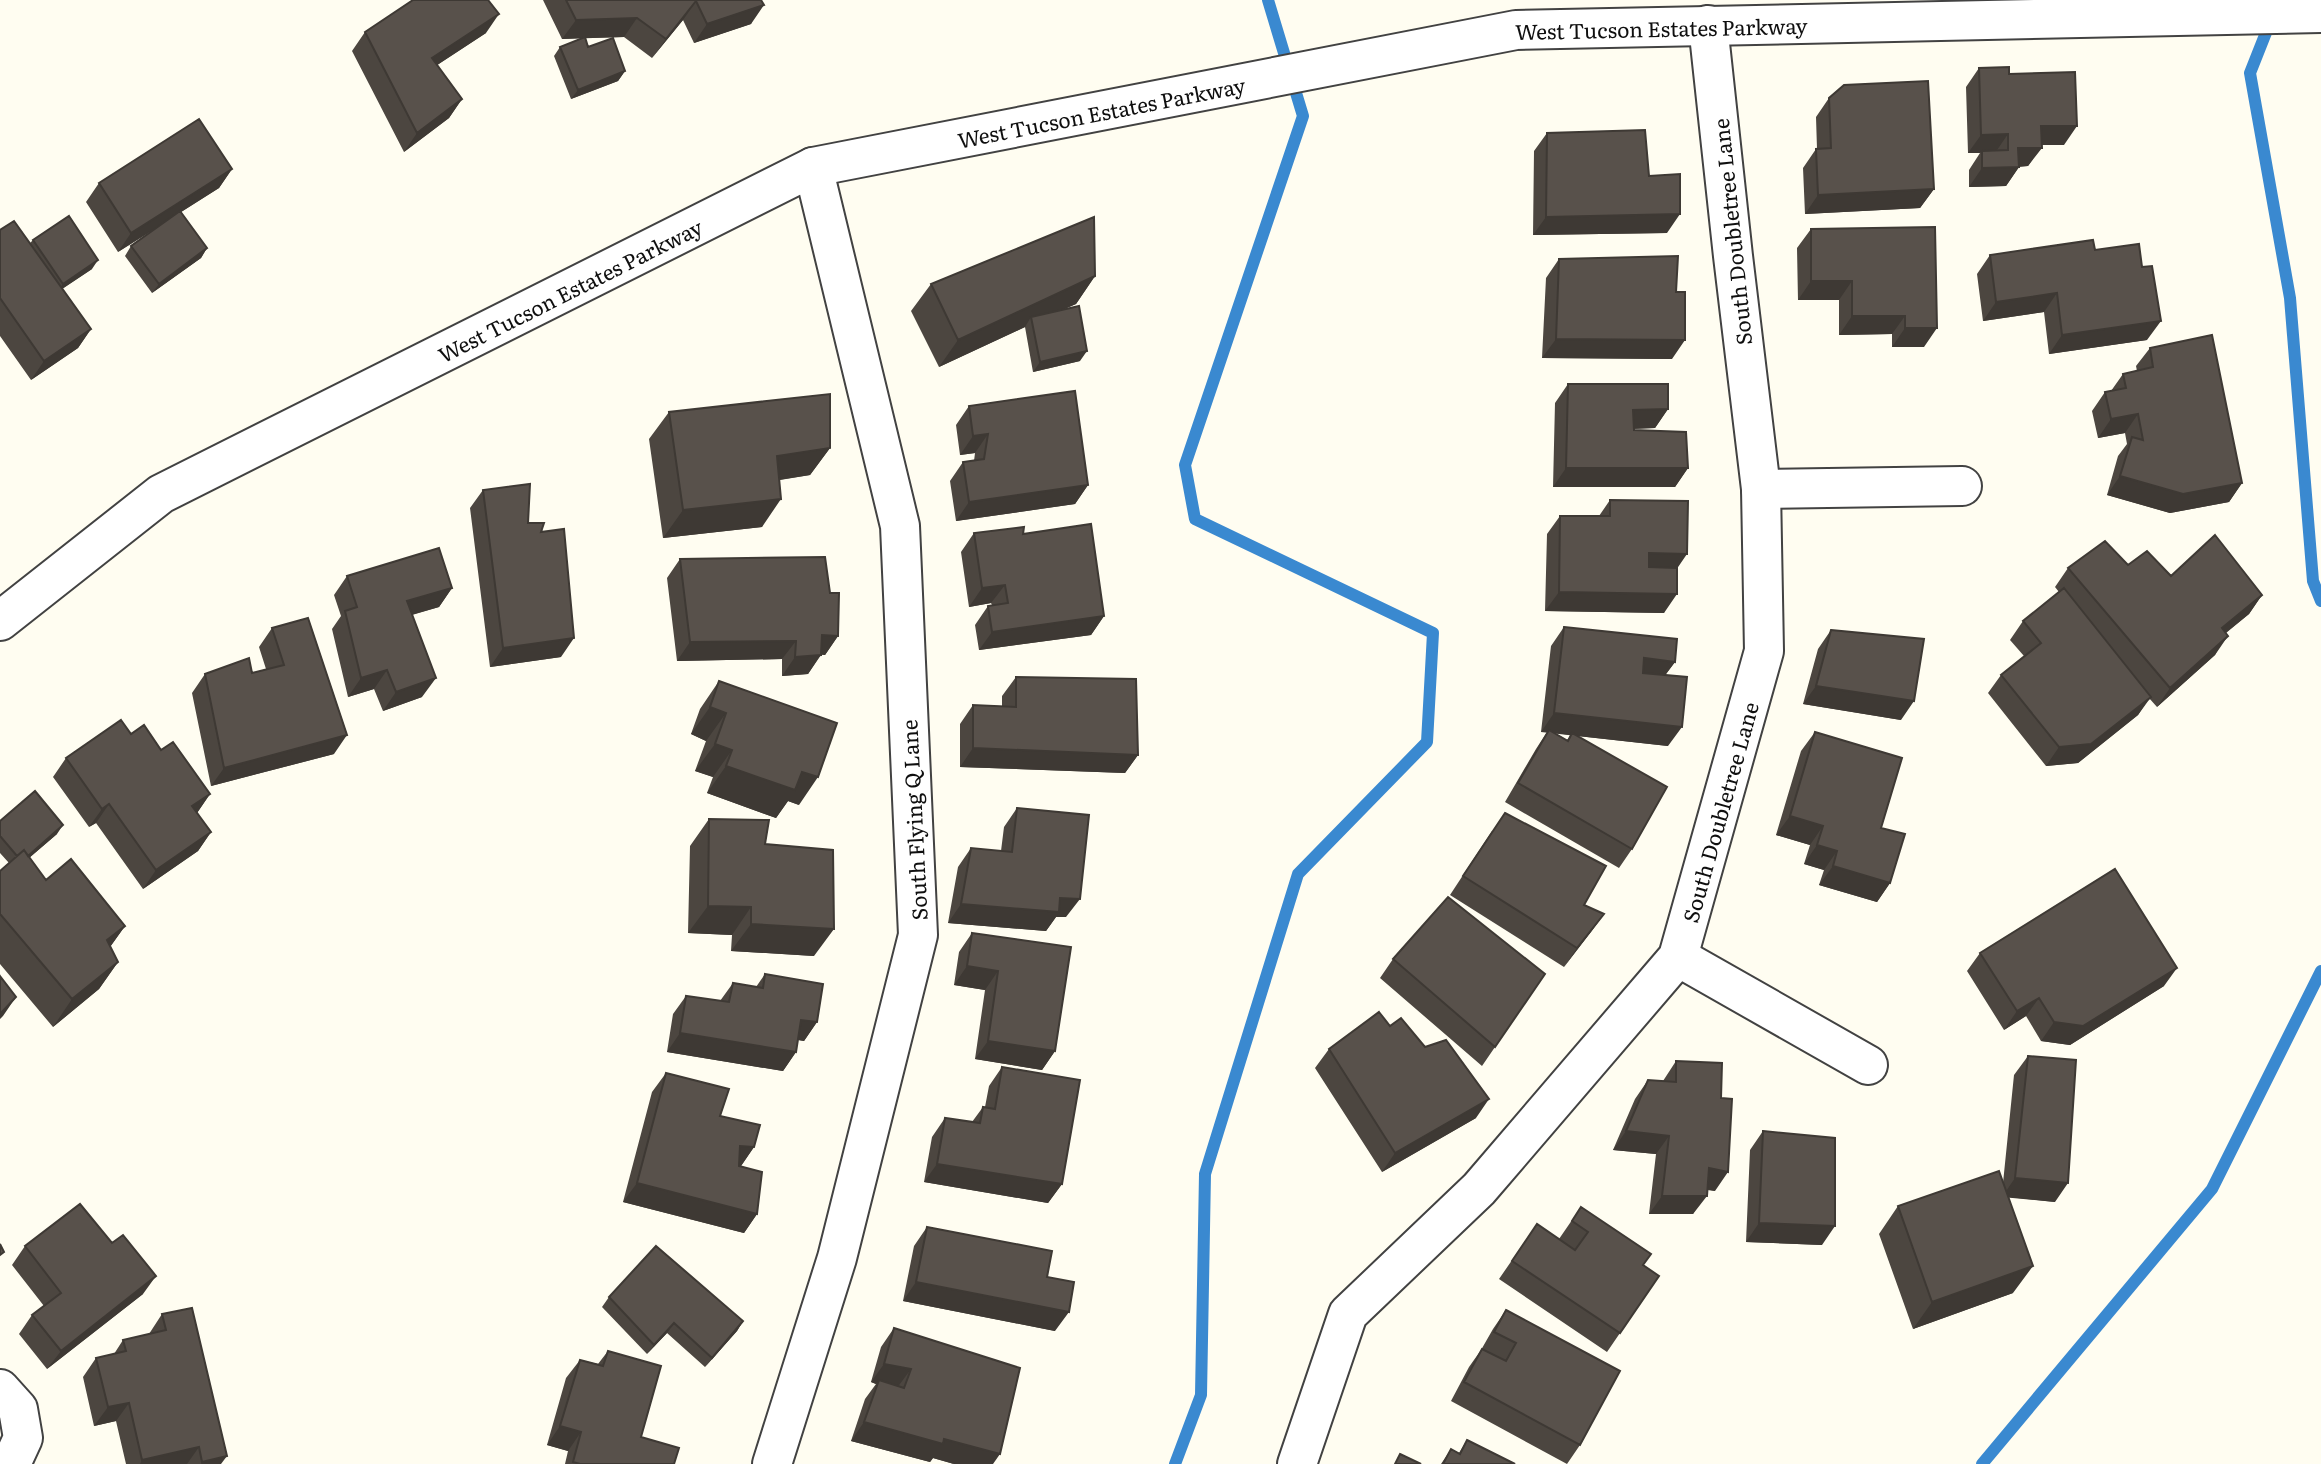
<svg xmlns="http://www.w3.org/2000/svg" width="2321" height="1464" viewBox="0 0 2321 1464" font-family="Literata,serif">
	<style>
		.lines { fill: none; stroke-linecap: round; stroke-linejoin: round }
		.stream { stroke: #3a89d0; stroke-width: 12 }
		.minor-casing { stroke: #424242; stroke-width: 42 }
		.minor { stroke: #fff; stroke-width: 38 }
		.wall { fill: #4c4640; fill-rule: evenodd }
		.shaded-wall { fill: #3e3934 }
		.building { fill: #58514b; stroke: #3e3934; stroke-width: 2 }
		.labels { text-anchor: middle; dominant-baseline: central; stroke-width: 7; stroke-linejoin: round; paint-order: stroke }
		.street-label { font-size: 21px; fill: #0f0f0f; stroke: #fff }
	</style>
	<rect width="100%" height="100%" fill="#fffdf1"/>
	<g class="lines">
		<path class="stream" d="M2271,20l-21,53 40,225 23,283 8,20
			M1175,1464l26,-69 4,-221 93,-300 129,-132 6,-109 -238,-114 -10,-54 118,-349 -35,-116
			M1982,1464l230,-275 109,-218"/>
		<g class="minor-casing">
			<g id="minor">
				<path d="M1761,489l201,-3"/>
				<path id="s1" d="M0,621l161,-127 652,-327 703,-137 805,-17"/>
				<path d="M1678,957l190,108"/>
				<path d="M0,1389l18,20 5,29 -12,26"/>
				<path d="M772,1464l65,-206 81,-323 -18,-409 -87,-359"/>
				<path id="s2" d="M1297,1464l51,-150 131,-125 199,-232 86,-306 -3,-162 -28,-233 -25,-231"/>
			</g>
		</g>
		<use href="#minor" class="minor"/>
	</g>
	<path class="wall" d="M543,0h218l-10,24 -57,19 -11,-23 -31,38 -28,-21 -39,1 3,9 37,24 -7,10 -47,18 -17,-43 6,-9 23,-9 -21,1z
		M365,32l121,1 -49,32 25,34 -13,19 -45,34 -52,-101z
		M1979,68l30,6 55,71h-22l-14,21 -9,1 -13,19 -37,1v-17l11,-17h-12l-2,-66z
		M1829,98l105,91 -14,19 -115,6 -2,-46 13,-19h1l-1,-32z
		M1547,133l102,43 18,57 -134,2 1,-84z
		M232,169l-13,19 -38,24 26,36 -6,10 -49,35 -27,-37 6,-10 33,-23 -46,29 -32,-50 13,-19z
		M1935,227l-11,120h-32v-13l-53,1v-35h-41l-1,-52 14,-19z
		M0,230l30,13 3,-3 59,29 -30,20 29,40 -13,19 -47,32 -31,-44z
		M2095,250l52,90 -98,14 -5,-42 -61,9 -6,-47 13,-19z
		M1559,259l113,100 -130,-1 4,-80z
		M1095,276l-19,28 -15,6 19,51 -47,11 -8,-45 -86,40 -28,-56 20,-27z
		M2150,348l92,135 -13,19 -59,11 -63,-18 11,-39 9,-12 -2,-11 -27,5 -6,-27 13,-19 6,-1 12,-17 14,-3 -1,-5z
		M1568,384l100,25 -13,19 -21,1v1l54,38 -13,19h-122l2,-84z
		M969,406l119,79 -13,19 -119,17 -6,-40 13,-19 11,-1 1,-8 -15,2 -4,-30z
		M669,412l161,36 -20,27 -30,5 -18,47 -99,11 -14,-99z
		M483,490l58,42 20,125 -71,10 -20,-159z
		M1610,500l67,68 -13,45 -119,-2 2,-77 13,-18h39z
		M974,533l49,1 81,82 -13,19 -112,15 -4,-25 13,-19 4,-1 -1,-2 -22,4 -8,-55z
		M680,559l150,34 8,43 -13,19 -4,-1 -13,20 -26,2v-17l-105,2 -10,-83z
		M2068,568l103,8 91,19 -13,19 -23,19 -11,22 -58,52 -8,-9 -11,17 -60,48 -32,3 -58,-73 13,-18 23,-19 -14,-16 13,-19 36,-29 -4,-5z
		M347,576l105,12 -13,19 -27,8 10,82 -39,14 -9,-22 -26,8 -16,-68 9,-13 -7,-21z
		M1564,627l111,35 -10,13 3,71 -90,-10 54,113 -13,19 -114,-66 31,-53 11,-17h-6l10,-86zM1555,733l16,2 -4,5z
		M272,628l62,126 -123,32 -19,-93 13,-19 47,-1 14,-4 -7,-22z
		M1831,630l70,90 -98,-16 15,-55z
		M1016,677l122,78 -13,18 -165,-6v-43l13,-19 29,1v-10z
		M719,681l80,124 -11,-4 -12,17 -69,-25 6,-16 -18,-6 11,-30 -15,-7 9,-25z
		M1815,732l66,96 9,55 -13,19 -58,-17 5,-15 -20,-6 6,-19 -34,-10 25,-84z
		M131,734l30,16 49,44 -13,19 14,19 -13,19 -55,38 -47,-66 -7,4 -36,-50 13,-19z
		M1017,808l49,109h-10l-10,14 -98,-8 10,-56 13,-19 30,3 3,-24z
		M709,819l56,25 49,112 -83,-5 1,-16 -44,-2 2,-87z
		M0,821l57,13 -28,24 17,22 79,46 -15,21 8,15 -19,27 -46,38 -53,-63v-93l9,-8 -9,-10z
		M1492,831l92,74 20,9 -40,53 -114,-72z
		M972,933l83,118 -13,19 -67,-11 10,-69 -31,-5 5,-33z
		M1980,953l184,33 -94,59 -29,-4 -15,-25 -22,14 -37,-59z
		M1393,959l152,15 -63,92 -102,-88z
		M765,974l52,48 -13,19 -6,-1 -2,12 -13,19 -116,-19 6,-38 13,-18 34,5 13,-18 23,4z
		M1390,1026l86,92 -94,54 -67,-104 14,-19z
		M2028,1056l27,146 -47,-5 5,96 -100,36 -34,-95 19,-28 105,-23 11,-108z
		M1676,1061l39,130 -8,-1 -14,24h-44l7,-60 -43,-4 22,-51 13,-19 15,1z
		M1002,1067l60,117 -14,19 -124,-21 8,-45 13,-19 27,4 11,-15h2l4,-21z
		M666,1073l54,43 34,31 -13,19 16,48 -13,19 -121,-31 29,-110z
		M1763,1131l59,114 -76,-3 4,-92z
		M1581,1207l62,58 16,11 -52,76 -108,-73 38,-55 22,15z
		M927,1227l120,50 8,54 -152,-30 11,-55z
		M25,1246l118,48 -96,75 -28,-35 13,-19 12,-9 -32,-41z
		M609,1297l134,24 -6,10 -32,36 -38,-34 -20,21 -45,-47z
		M1506,1310l74,135 -13,19 -116,-63 18,-34 12,-17 12,-21z
		M162,1314l59,150h-95l-10,-43 -22,5 -11,-49 13,-19 18,-4 9,-14 26,-6z
		M894,1328l60,136 -21,-6 -3,4 -79,-21 14,-42 11,-15 -5,-2 10,-35z
		M608,1351l33,86 33,27h-109l3,-13 -21,-6 19,-67 14,-18 18,4z
		M1467,1440l48,24h-74l10,-15 8,4z"/>
	<path class="shaded-wall" d="M696,1l-13,19 -31,38 14,-19z
		M764,5l-13,19 -57,19 13,-19z
		M499,14l-13,19 -67,44 13,-19z
		M637,18l-13,19 -62,2 14,-19z
		M625,71l-7,10 -47,18 7,-9z
		M462,99l-13,19 -45,34 13,-19z
		M2041,126h36l-13,19h-36z
		M2008,134l-13,19 -13,-2 -2,2h-12l13,-18z
		M2018,148h24l-14,18 -23,1z
		M2019,167l-13,19 -37,1 13,-19z
		M232,169l-13,19 -101,64 13,-19z
		M1934,189l-14,19 -115,6 13,-19z
		M1680,214l-13,19 -134,2 13,-18z
		M207,248l-6,10 -49,35 7,-9z
		M98,260l-6,9 -36,24 7,-9z
		M1095,276l-19,28 -44,20 -1,-7 -6,10 -86,40 19,-27z
		M1811,281h41l-13,19h-41z
		M2057,293l-13,19 -61,9 13,-19z
		M1852,316h53l-13,18 -53,1z
		M2161,321l-14,19 -98,14 13,-19z
		M1905,328h32l-13,19h-32z
		M91,329l-13,19 -47,32 13,-19z
		M1556,339l129,1 -13,19 -130,-1z
		M1087,351l-7,10 -47,11 7,-10z
		M1668,409l-13,19 -35,1 13,-19z
		M2138,414l-13,19 -27,5 13,-19z
		M988,434l-13,19 -15,2 13,-19z
		M830,448l-20,27 -52,8 19,-27z
		M1566,468h122l-13,19h-122z
		M2120,476l122,7 -13,19 -59,11 -63,-18z
		M1088,485l-13,19 -119,17 13,-19z
		M781,499l-19,28 -99,11 20,-28z
		M1649,553l38,1 -13,19 -39,-1z
		M1005,585l-14,18 -22,4 13,-19z
		M452,588l-13,19 -46,13 14,-19z
		M1559,592l118,2 -13,19 -119,-2z
		M2262,595l-13,19 -41,33 14,-19z
		M1104,616l-13,19 -112,15 13,-18z
		M822,635l16,1 -13,19 -16,-1z
		M2228,636l-13,19 -58,52 13,-19z
		M574,638l-13,19 -71,10 13,-19z
		M796,641l-14,18 -105,2 13,-19z
		M821,655l-13,19 -26,2 13,-19z
		M1644,658l31,4 -14,19 -30,-4z
		M387,670l-13,19 -26,8 13,-19z
		M436,678l-14,19 -39,14 13,-19z
		M1816,686l98,15 -13,19 -98,-16z
		M2151,697l-13,18 -60,48 -32,3 13,-19z
		M710,707l16,6 -20,28 -15,-7z
		M1554,713l128,14 -14,19 -127,-14z
		M347,735l-13,19 -123,32 13,-18z
		M715,744l17,6 -19,27 -18,-6z
		M973,748l165,7 -13,18 -165,-6z
		M726,766l76,6 16,5 -19,28 -11,-4 -12,17 -69,-25z
		M210,794l-13,19 -5,-7z
		M109,804l-13,19 -7,4 13,-18z
		M1790,816l33,10 -13,19 -34,-10z
		M63,825l-6,9 -42,36 7,-9z
		M211,832l-13,19 -55,38 13,-19z
		M1817,845l20,6 -13,19 -20,-6z
		M1833,866l57,17 -13,19 -58,-17z
		M1060,898l20,1 -14,18h-10l-10,14 -98,-8 13,-19z
		M708,906l43,1 -19,28 -44,-2z
		M1604,914l-13,18 -27,35 13,-19z
		M751,924l83,5 -20,27 -83,-5z
		M125,926l-20,28 2,-14z
		M118,962l-19,27 -46,38 19,-28z
		M967,966l31,5 -13,19 -31,-5z
		M2177,968l-13,18 -94,59 -29,-4 13,-19z
		M16,997l-13,19 -3,3v-5z
		M2039,998l-13,18 -22,14 13,-19z
		M801,1020l16,2 -13,19 -16,-3z
		M680,1033l116,19 -13,19 -116,-19z
		M988,1041l67,10 -13,19 -67,-11z
		M1489,1099l-13,19 -94,54 13,-19z
		M1626,1131l43,5 -13,18 -43,-4z
		M740,1146l14,1 -13,19 -14,-1z
		M937,1164l125,20 -14,19 -124,-21z
		M1709,1168l19,4 -13,19 -19,-4z
		M2015,1178l53,5 -13,19 -53,-5z
		M637,1183l120,31 -13,19 -121,-31z
		M1662,1196h45l-14,18h-44z
		M1759,1223l76,3 -13,19 -76,-3z
		M2033,1266l-20,27 -100,36 19,-27z
		M156,1276l-13,18 -96,75 14,-18z
		M916,1282l153,30 -14,19 -152,-30z
		M743,1321l-6,10 -32,36 7,-9z
		M674,1323l-7,10 -20,21 7,-9z
		M884,1364l27,5 -14,19 -18,-8 -3,4 -5,-2z
		M129,1403l-13,18 -22,5 14,-19z
		M864,1422l80,17 56,15 -7,10h-39l-21,-6 -3,4 -79,-21z
		M560,1426l21,6 -13,19 -21,-6z
		M199,1447l-12,17h-47l2,-4z
		M227,1456l-6,8h-20l1,-2z"/>
	<path class="building" d="M413,0h75l11,14 -67,44 30,41 -45,34 -52,-101z
		M566,0h195l3,5 -57,19 -11,-23 -30,38 -29,-21 -61,2z
		M585,37l3,10 25,-9 12,33 -47,19 -18,-43z
		M2009,67v7l66,-2 2,54h-36l1,22h-24l1,19 -37,1v-17l26,-1v-16l-27,1 -2,-67z
		M1928,81l6,108 -116,6 -2,-46 15,-1 -2,-50 15,-13z
		M199,119l33,50 -101,64 -32,-50z
		M1645,130l4,46 31,-2v40l-134,3 1,-84z
		M180,211l27,37 -48,36 -28,-38z
		M69,216l29,44 -35,24 -30,-44z
		M1094,217l1,59 -137,64 -27,-56z
		M14,221l77,108 -47,32 -44,-63v-68z
		M1935,227l2,101h-32v-12h-53v-35h-41v-52z
		M2093,240l2,10 44,-6 3,23 10,-1 9,55 -99,14 -5,-42 -61,9 -6,-47z
		M1678,256l-2,36h9v48l-129,-1 3,-80z
		M1079,306l8,45 -47,11 -9,-45z
		M2212,335l30,148 -59,11 -63,-18 12,-39 11,3 -5,-26 -27,5 -6,-27 21,-4 -3,-14 30,-7 -3,-19z
		M1568,384h100v25l-35,1 1,20 52,2 2,36h-122z
		M1075,391l13,94 -119,17 -6,-40 21,-3 4,-25 -15,2 -4,-30z
		M830,394v54l-53,8 4,43 -98,11 -14,-98z
		M530,484l-2,39h16l-3,9 23,-3 10,109 -71,10 -20,-158z
		M1610,500l78,1 -1,53 -38,-1v14l28,1v26l-118,-2 1,-76h50z
		M1091,524l13,92 -112,16 -4,-26 20,-3 -3,-18 -23,3 -8,-55 50,-6 -1,7z
		M2215,535l47,60 -40,33 6,8 -58,52 -102,-120 37,-27 23,24 19,-14 24,25z
		M439,548l13,40 -45,13 29,77 -40,14 -9,-22 -26,8 -16,-67 12,-4 -10,-31z
		M825,557l5,36h9l-1,43 -16,-1 -1,20 -26,2 1,-16 -106,1 -10,-83z
		M2064,588l87,109 -60,47 -32,3 -58,-72 40,-32 -18,-22z
		M308,618l39,117 -123,33 -19,-94 44,-16 3,15 32,-8 -12,-37z
		M1564,627l113,12 -2,23 -31,-4 -1,15 44,4 -5,50 -128,-14z
		M1831,630l93,9 -10,62 -98,-15z
		M1016,677l120,2 2,76 -165,-7v-43l43,2z
		M719,681l118,42 -19,54 -16,-5 -7,18 -69,-24 6,-16 -17,-6 11,-31 -16,-6z
		M121,720l10,14 13,-9 17,25 12,-8 37,52 -18,12 19,26 -55,38 -47,-66 -7,5 -36,-51z
		M1549,730l19,11 4,-8 95,54 -35,62 -114,-66z
		M1815,732l87,26 -21,70 24,6 -15,49 -57,-17 4,-15 -20,-6 6,-19 -33,-10z
		M35,791l28,34 -35,31 -4,-6 -7,6 -17,-20v-15z
		M1017,808l72,7 -9,84 -20,-1 -1,14 -98,-8 10,-56 41,4z
		M1505,813l101,53 -22,39 20,9 -27,34 -114,-72z
		M709,819l60,1 -4,24 68,6 1,79 -83,-5v-17l-43,-1z
		M24,850l22,30 25,-21 54,67 -18,14 11,22 -46,37 -72,-85v-43z
		M2115,869l62,99 -94,58 -29,-4 -15,-24 -22,13 -37,-58z
		M1448,897l97,77 -50,73 -102,-88z
		M972,933l99,14 -16,104 -67,-10 10,-70 -31,-5z
		M765,974l58,10 -6,38 -16,-2 -5,32 -116,-19 6,-37 43,6 4,-19 30,5z
		M0,976l16,21 -16,17z
		M1379,1012l11,14 11,-8 24,29 21,-7 43,59 -94,54 -66,-104z
		M2028,1056l48,4 -8,123 -53,-5z
		M1676,1061l46,2 -1,35 11,1 -4,73 -19,-4 -2,28h-45l7,-60 -43,-5 22,-51 28,2z
		M1002,1067l78,13 -18,104 -125,-20 8,-46 35,5 3,-16 12,2z
		M666,1073l63,16 -9,27 40,9 -6,22 -14,-1 -1,20 23,6 -5,42 -120,-31z
		M1763,1131l72,7v88l-76,-3z
		M1999,1171l34,95 -101,36 -34,-96z
		M80,1204l32,39 11,-8 33,41 -95,75 -29,-36 29,-22 -36,-47z
		M1581,1207l70,47 -8,11 16,11 -39,57 -108,-72 25,-37 38,26 13,-18 -16,-11z
		M927,1227l125,24 -5,26 27,5 -5,30 -153,-30z
		M0,1244l4,8 -4,3z
		M656,1246l87,75 -31,37 -38,-35 -20,22 -45,-48z
		M192,1308l35,148 -25,6 -3,-15 -57,13 -13,-57 -21,4 -12,-49 30,-7 -3,-11 43,-10 -4,-16z
		M1506,1310l114,61 -40,74 -116,-63 18,-33 24,12 10,-18 -22,-11z
		M894,1328l126,40 -20,86 -56,-15 -1,5 -79,-22 15,-42 25,8 7,-19 -27,-5z
		M608,1351l53,15 -20,71 38,11 -5,16h-94l-7,-2 8,-30 -21,-6 20,-66 23,6z
		M1467,1440l48,24h-72l8,-15 9,5z
		M1400,1454l21,10h-26z"/>
	<g class="labels">
		<g class="street-label">
			<text stroke="none"><textPath href="#s1" startOffset="1796">West Tucson Estates Parkway</textPath></text>
			<text stroke="none"><textPath href="#s1" startOffset="1228">West Tucson Estates Parkway</textPath></text>
			<text transform="translate(1731 232) rotate(-96)">South Doubletree Lane</text>
			<text stroke="none"><textPath href="#s1" startOffset="662">West Tucson Estates Parkway</textPath></text>
			<text stroke="none"><textPath href="#s2" startOffset="796">South Doubletree Lane</textPath></text>
			<text transform="translate(913 820) rotate(-93)">South Flying Q Lane</text>
		</g>
	</g>
</svg>
